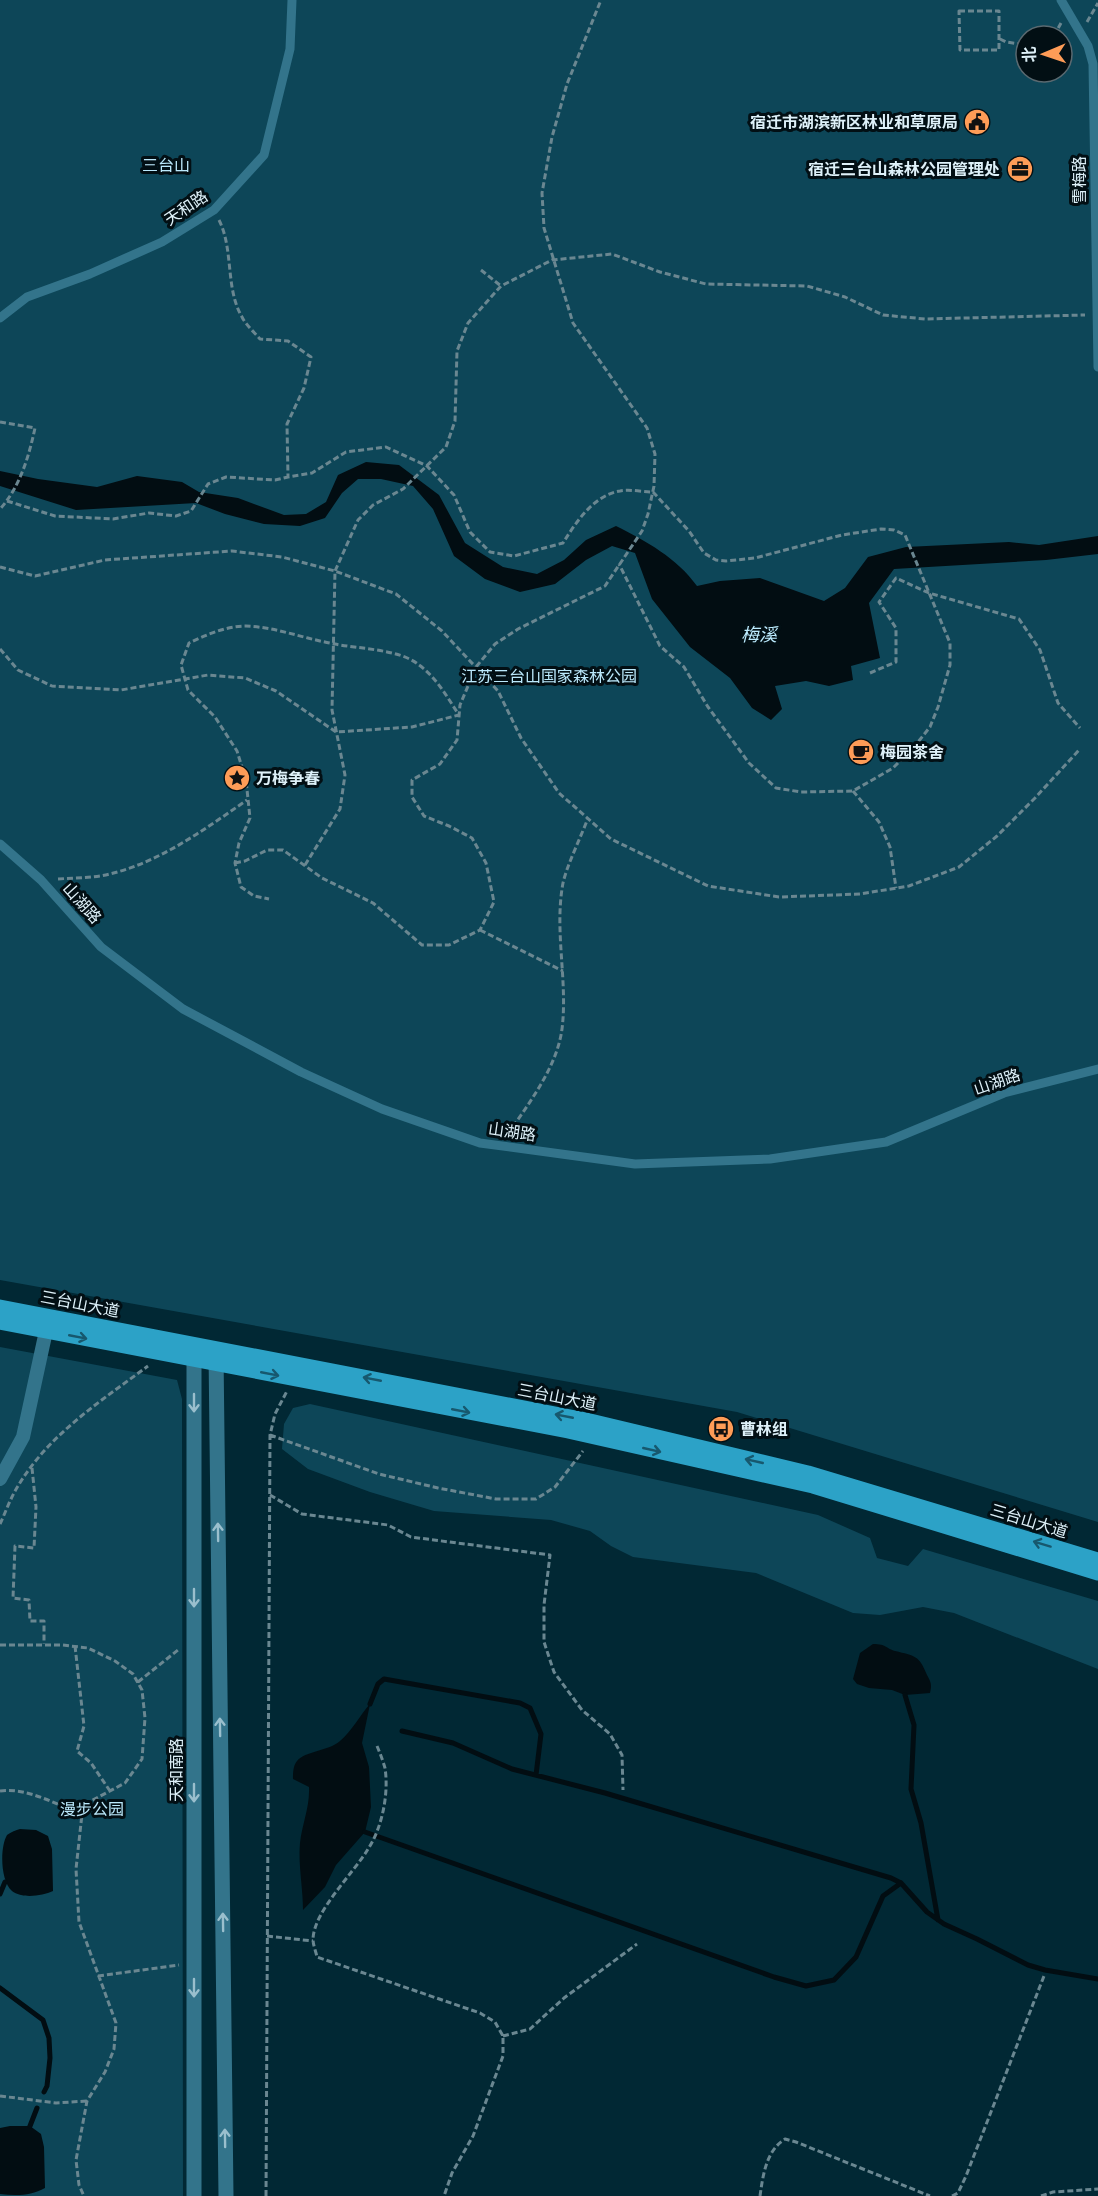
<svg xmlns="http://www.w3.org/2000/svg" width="1098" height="2196" viewBox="0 0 1098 2196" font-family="'Public Sans','Noto Sans SC',sans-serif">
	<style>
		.green { fill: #0d4658; fill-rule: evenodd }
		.water { fill: #020d12 }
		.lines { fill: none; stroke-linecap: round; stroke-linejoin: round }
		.stream { stroke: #020d12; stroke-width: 5 }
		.path { stroke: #6a8791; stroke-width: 3; stroke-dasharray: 6 3; stroke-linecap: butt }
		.service { stroke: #33748b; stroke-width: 9 }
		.pedestrian { stroke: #33748b; stroke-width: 14 }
		.tertiary { stroke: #33748b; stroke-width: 15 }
		.secondary { stroke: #2ca2c7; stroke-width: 15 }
		.oneway { stroke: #17586e }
		.oneway2 { stroke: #9abfcd }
		.labels { text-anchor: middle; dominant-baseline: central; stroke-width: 6; stroke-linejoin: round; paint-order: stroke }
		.poi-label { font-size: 16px; font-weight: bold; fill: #def1f9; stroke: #020f14; text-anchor: start }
		.park-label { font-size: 16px; fill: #bbe9fc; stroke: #020f14 }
		.street-label { font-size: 16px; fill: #def1f9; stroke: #020f14 }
		.water-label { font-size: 18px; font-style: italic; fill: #bdecff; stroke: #020f14 }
	</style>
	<rect width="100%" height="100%" fill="#012834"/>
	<path class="green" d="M0,0h1098v1522l-361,-110 -737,-132zM1026,36h36v36h-36z
		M0,1347l177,33 5,19 1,797h-183z
		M310,1404l508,111 52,23 7,20 31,8 15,-17 175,52v68l-144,-56 -31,-6 -43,8 -27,-2 -97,-40 -123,-16 -22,-11 -21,-15 -39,-11 -117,-9 -64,-19 -62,-23 -26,-20 2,-25 9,-16z"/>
	<path class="water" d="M366,462l33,3 40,30 26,48 38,24 34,7 27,-14 22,-20 30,-14c30,15 61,32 81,60l23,-5 40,-3 64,23 21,-13 23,-31 38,-10 103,-5 30,3 59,-9v18l-52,6 -152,9 -25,34 11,55 -29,8 2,14 -24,6 -23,-5 -31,5 7,23 -11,11 -19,-12 -22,-30 -40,-31 -38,-48 -17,-46 -23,-7 -26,14 -31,24 -35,8 -35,-13 -31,-23 -21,-47 -20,-23 -32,-7h-23l-16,14 -17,25 -25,8 -36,-2 -39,-10 -29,-11 -120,7 -76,-24v-15l38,8 59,8 40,-11 45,6 17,10 39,6 46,17 22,-1 20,-12 12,-27z
		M873,1644c14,0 12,4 22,7 20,5 24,4 32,24 4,7 5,10 3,18l-25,2 -13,-5 -23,-2 -12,-4 -4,-5 7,-26z
		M370,1704l-8,39 7,24 2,40 -6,25 -29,33 -11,22 -22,23c0,-23 -5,-45 -3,-67 2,-19 10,-36 9,-56l-16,-8c0,-6 0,-13 4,-18 8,-10 32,-10 43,-20 12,-10 20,-26 30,-37z
		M20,1829l16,1 12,6 4,13 1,42c-11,5 -31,8 -41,0 -12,-11 -12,-44 -5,-56 4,-3 9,-5 13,-6z
		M10,2126h20l11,8 3,13 1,41c-14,8 -29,8 -45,6v-66z"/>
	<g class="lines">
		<path class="stream" d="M905,1695l9,30 -3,64 10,34 17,97
			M370,1704l8,-20 6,-5 136,24 10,5 11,26 -5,41
			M402,1731l51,12 59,26 93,24 286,85 10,5 26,29 17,12 33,15 51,26 17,5 53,9
			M365,1832l409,145 32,9 28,-6 22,-23 27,-61 18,-13
			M0,1894l5,-12
			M0,1988l43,32 6,18 1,20 -3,28 -3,6
			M30,2126l7,-18"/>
		<path class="path" d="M959,11h40v39h-39z
			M1087,22l11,-19
			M1054,36l7,-13
			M1000,39l6,3 20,3
			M219,220c15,30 6,68 23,97 4,8 12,15 18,22l28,2 23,16 -7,31 -17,36 1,53
			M481,270l20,16
			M0,422l35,6c-6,28 -15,59 -35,81
			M7,501l48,15 58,3 36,-6 27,3 15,-5 17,-27 18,-7 49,3 13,-3 24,-4 34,-21 40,-5 41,19 27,29 16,37 20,20 24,4 49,-13c13,-21 31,-48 57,-52 10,-2 23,1 33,1l36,39 15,22 12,7 10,1 29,-3 87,-23 39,-6 13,1 11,5 45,108v22l-12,42 -8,20 -16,20 -21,21 -40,23 -52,1 -25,-4 -27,-25 -41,-56 -24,-40 -24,-21 -41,-82
			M0,567l35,9 70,-16 127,-9 50,6 53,14 61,23 46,37 56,60 23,47 38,55 52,46 97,47 71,11 81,-3 49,-8 50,-19 38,-31 38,-38 45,-49
			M0,649l18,21 34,16 69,4 87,-15 37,3 31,13 60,41 76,-5 47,-12c-12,-18 -22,-37 -40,-50 -19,-16 -60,-16 -84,-21 -30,-5 -59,-17 -89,-18 -20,0 -40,9 -57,17l-8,22 7,25 27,27 22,34 9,29 4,38 -11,25 -4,20 6,24 13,9 15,3
			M870,673l26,-11v-34l-17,-26 17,-24 33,15 90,26 21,31 18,53 22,25
			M853,791l26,31 11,25 6,41
			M235,863l10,-2 22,-11h16l39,28 51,25 49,42h27l31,-15 14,-28 -8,-39 -14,-25 -23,-12 -25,-10 -12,-19v-17l28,-16 17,-24 3,-35 16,-38 19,-23 23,-15 87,-43 37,-55 6,-17 6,-28 1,-32 -8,-26 -74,-105 -29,-95 -2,-35 10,-56 15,-53 34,-84
			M305,865l35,-56 5,-34 -13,-65 3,-139 23,-51 15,-15 30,-16 43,-42 9,-26 2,-70 11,-28 33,-37 51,-26 60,-6 48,18 46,12 101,2 38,11 38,18 42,4 160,-4
			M58,879c14,-1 28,-1 42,-3 55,-10 102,-45 147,-76
			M480,930l83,41
			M508,1134c21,-31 49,-67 54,-105 6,-48 -8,-98 1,-146 4,-18 18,-46 25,-65
			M270,1435l109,39 59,14 58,11h40l19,-12 28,-36
			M32,1468l4,39 -2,41 -19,-2 -2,52 16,2 1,21h14v23
			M270,1495l32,19 86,11 23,12 139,18 -6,50v37l10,30 28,38 28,24 12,21 1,35
			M0,1524c6,-13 11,-27 18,-38 31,-52 83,-85 130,-120
			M0,1645h62l26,3 27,13 18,13 9,16 3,28 -3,41 -17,24 -36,19 -7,12 -6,55 3,53 37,101 -2,26 -9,23 -18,29 -11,59 3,25 5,11
			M75,1646l9,80 -7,25 14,12 19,28
			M138,1682l40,-32
			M377,1746c3,7 6,15 8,22 4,26 -3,60 -17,81 -15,25 -54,62 -55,90 0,6 3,13 4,18l163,56 15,9 8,14v20l-30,80 -21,37 -8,23
			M0,1791c27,-4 57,14 81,23
			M267,1936l46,5
			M98,1976l81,-11
			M503,2036l27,-7 34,-31 73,-54
			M0,2096l56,7 31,-2
			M266,2196l4,-761 5,-21 12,-23
			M760,2196c3,-21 6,-45 25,-57l11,3 134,54
			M952,2196l6,-3 8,-17 78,-200
			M1041,2196l12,-4 45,-3"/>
		<path class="service" d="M1061,0l27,46 5,18 5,303
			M0,318l27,-21 63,-23 72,-32 52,-32 50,-55 26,-106 2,-49
			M0,844l41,36 60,67 82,62 118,63 81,37 98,34 155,21 135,-5 116,-17 118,-49 94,-24"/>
		<path class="pedestrian" d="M0,1479l23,-42 23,-106"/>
		<path class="tertiary" d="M194,1348v848
			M216,1353l10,843"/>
		<path class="secondary" d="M0,1307l586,113 222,53 290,87
			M0,1322l568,109 245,55 285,87"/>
	</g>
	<defs><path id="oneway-shaft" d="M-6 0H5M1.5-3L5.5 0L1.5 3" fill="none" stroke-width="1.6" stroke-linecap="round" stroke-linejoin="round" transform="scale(1.5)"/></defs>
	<g class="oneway">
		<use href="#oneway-shaft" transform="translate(78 1337) rotate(11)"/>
		<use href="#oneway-shaft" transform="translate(270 1374) rotate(11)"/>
		<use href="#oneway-shaft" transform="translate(372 1379) rotate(-169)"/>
		<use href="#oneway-shaft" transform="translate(461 1411) rotate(11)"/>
		<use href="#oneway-shaft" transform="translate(564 1416) rotate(-169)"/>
		<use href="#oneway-shaft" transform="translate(652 1450) rotate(13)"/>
		<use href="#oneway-shaft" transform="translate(754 1461) rotate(-167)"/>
		<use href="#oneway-shaft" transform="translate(1042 1544) rotate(-163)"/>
	</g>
	<g class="oneway2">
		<use href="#oneway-shaft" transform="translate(194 1403) rotate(90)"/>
		<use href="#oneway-shaft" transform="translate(218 1532) rotate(-91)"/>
		<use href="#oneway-shaft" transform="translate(194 1598) rotate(90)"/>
		<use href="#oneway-shaft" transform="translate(220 1727) rotate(-91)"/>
		<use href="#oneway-shaft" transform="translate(194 1793) rotate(90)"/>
		<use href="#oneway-shaft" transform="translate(223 1922) rotate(-91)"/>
		<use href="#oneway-shaft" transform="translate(194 1988) rotate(90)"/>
		<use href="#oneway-shaft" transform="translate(225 2138) rotate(-91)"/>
	</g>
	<defs>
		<g id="civic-disc" transform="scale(1.35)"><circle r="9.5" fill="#fe9c57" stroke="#020f14"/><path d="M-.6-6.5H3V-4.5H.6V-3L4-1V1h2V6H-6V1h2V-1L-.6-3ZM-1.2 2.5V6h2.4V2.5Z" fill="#111"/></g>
		<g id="office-disc" transform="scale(1.35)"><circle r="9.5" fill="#fe9c57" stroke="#020f14"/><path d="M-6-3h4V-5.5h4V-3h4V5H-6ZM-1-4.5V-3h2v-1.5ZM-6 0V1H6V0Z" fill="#111"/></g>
		<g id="cafe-disc" transform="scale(1.35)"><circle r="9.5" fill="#fe9c57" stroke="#020f14"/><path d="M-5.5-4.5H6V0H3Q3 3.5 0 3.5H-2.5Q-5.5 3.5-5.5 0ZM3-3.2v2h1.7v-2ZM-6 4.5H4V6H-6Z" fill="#111"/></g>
		<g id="sight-disc" transform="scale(1.35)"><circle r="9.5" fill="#fe9c57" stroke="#020f14"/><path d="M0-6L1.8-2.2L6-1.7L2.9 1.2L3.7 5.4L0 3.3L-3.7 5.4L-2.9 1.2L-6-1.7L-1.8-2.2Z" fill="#111"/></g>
		<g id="bus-disc" transform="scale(1.35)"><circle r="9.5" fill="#fe9c57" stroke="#020f14"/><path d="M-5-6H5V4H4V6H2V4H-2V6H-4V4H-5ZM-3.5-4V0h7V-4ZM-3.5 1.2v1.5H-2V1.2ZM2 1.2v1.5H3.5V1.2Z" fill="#111"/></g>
	</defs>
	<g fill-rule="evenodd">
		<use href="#civic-disc" x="977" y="122"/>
		<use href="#office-disc" x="1020" y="169"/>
		<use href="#cafe-disc" x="861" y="752"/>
		<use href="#sight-disc" x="237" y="778"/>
		<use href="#bus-disc" x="721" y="1429"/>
	</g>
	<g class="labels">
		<g class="poi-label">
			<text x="958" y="122" text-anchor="end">宿迁市湖滨新区林业和草原局</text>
			<text x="1000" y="169" text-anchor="end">宿迁三台山森林公园管理处</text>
			<text x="880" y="752">梅园茶舍</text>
			<text x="256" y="778">万梅争春</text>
			<text x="740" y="1429">曹林组</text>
		</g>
		<g class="park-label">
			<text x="166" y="165">三台山</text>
			<text x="549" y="676">江苏三台山国家森林公园</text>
			<text x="92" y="1809">漫步公园</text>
		</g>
		<g class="street-label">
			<text transform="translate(1079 180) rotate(-90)">雪梅路</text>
			<text transform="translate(186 208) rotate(-34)">天和路</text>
			<text transform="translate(82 903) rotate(48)">山湖路</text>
			<text transform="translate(997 1082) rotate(-19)">山湖路</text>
			<text transform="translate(512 1132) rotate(8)">山湖路</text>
			<text transform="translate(80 1304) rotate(11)">三台山大道</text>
			<text transform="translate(557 1397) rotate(11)">三台山大道</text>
			<text transform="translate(1029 1521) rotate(17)">三台山大道</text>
			<text transform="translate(176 1770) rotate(-90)">天和南路</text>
		</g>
		<g class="water-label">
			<text x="759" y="634">梅溪</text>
		</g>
	</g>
	<g transform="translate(1044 54) rotate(268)"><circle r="28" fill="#020f14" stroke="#5a6970" stroke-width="1.5"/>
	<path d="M0-4.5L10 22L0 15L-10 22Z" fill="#fe9c57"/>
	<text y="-9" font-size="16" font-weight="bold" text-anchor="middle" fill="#def1f9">北</text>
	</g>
</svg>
